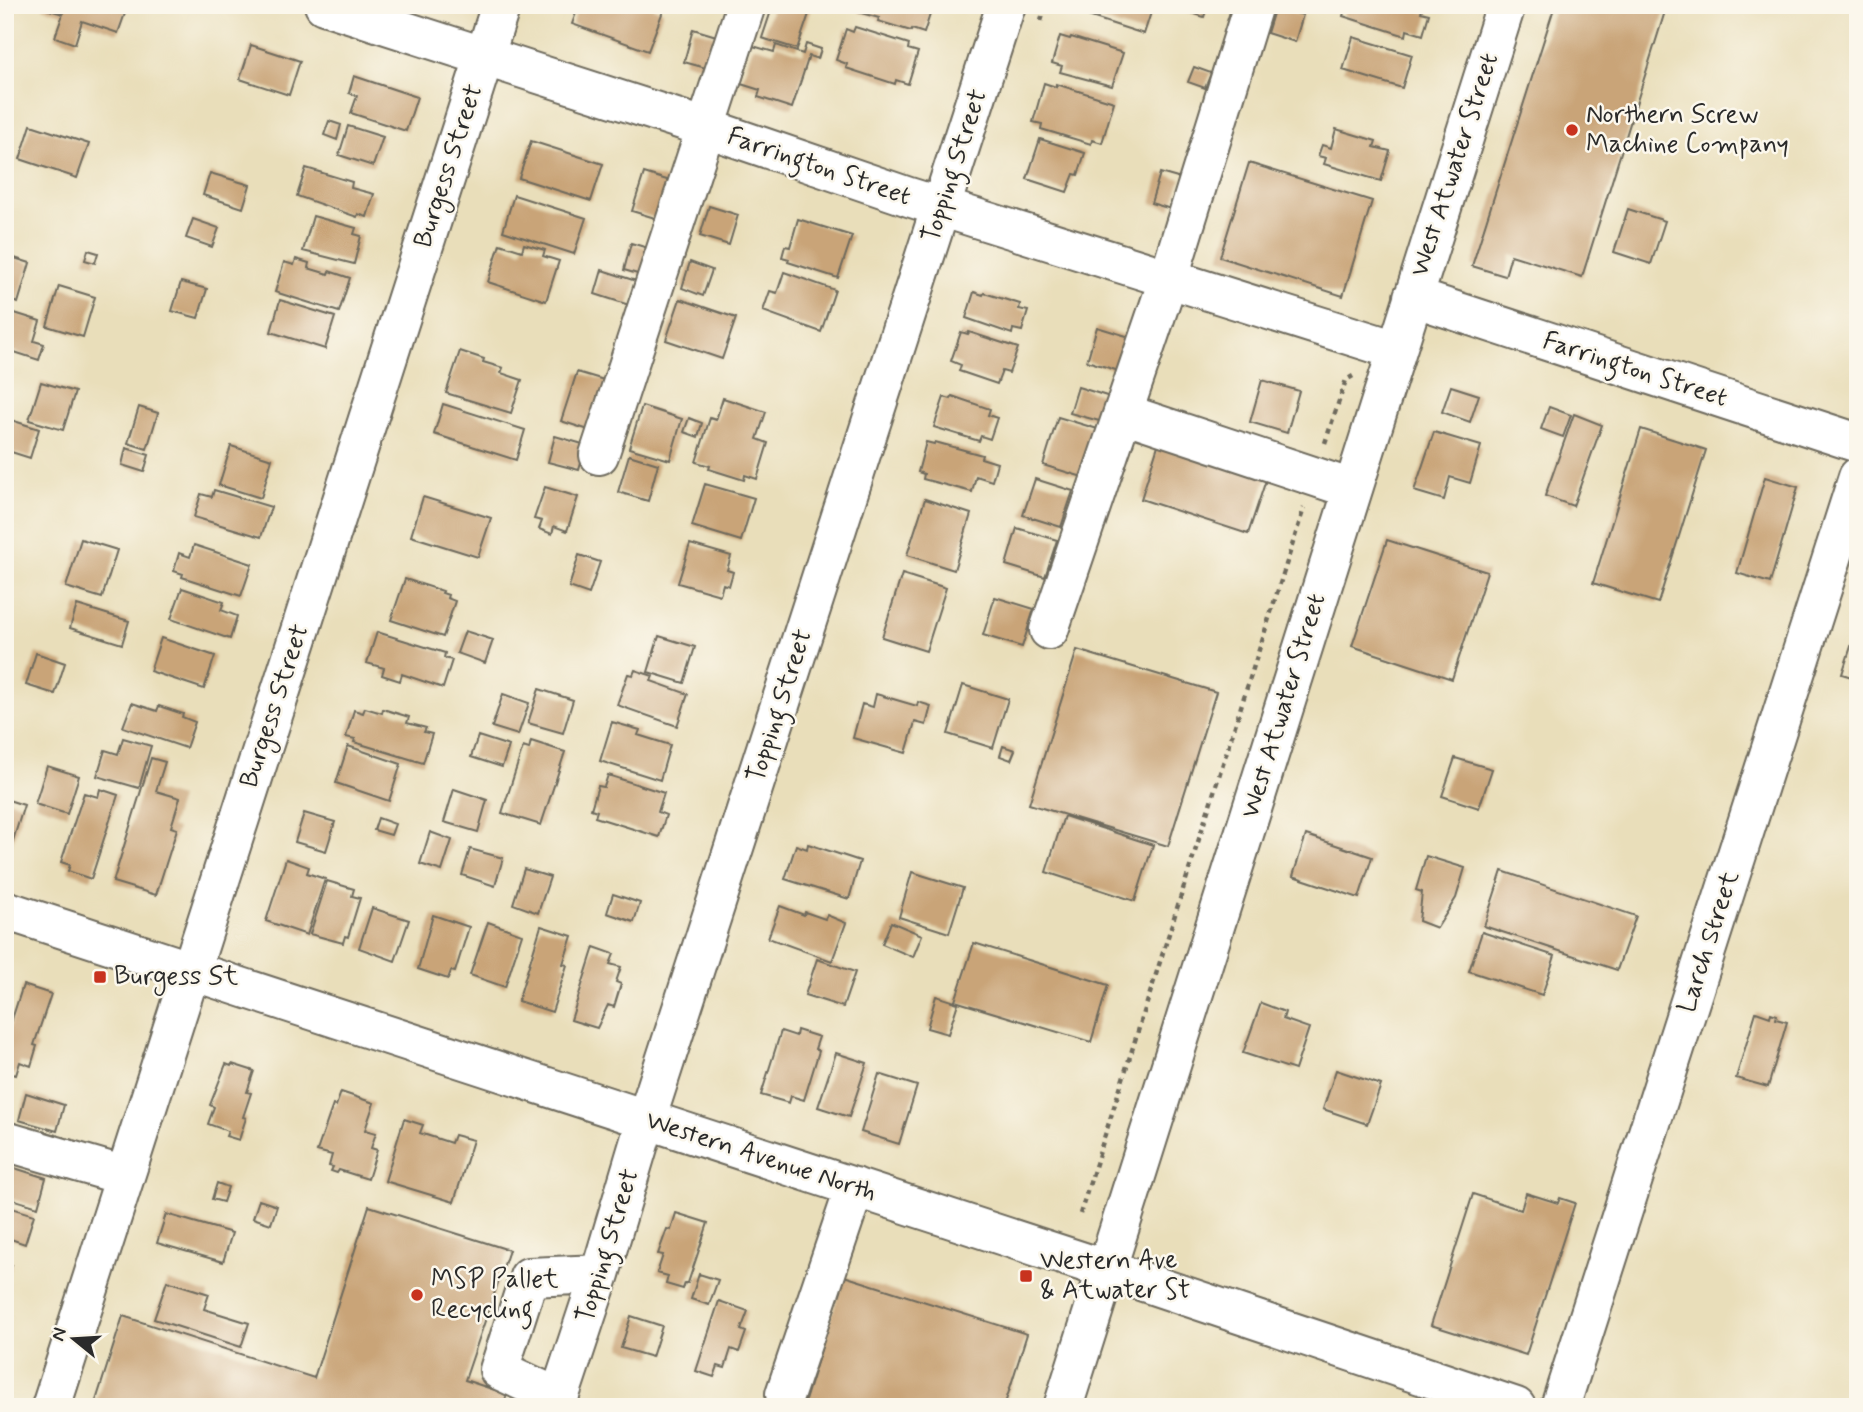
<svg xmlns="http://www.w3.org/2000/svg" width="1863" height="1412" viewBox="0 0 1863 1412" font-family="Mynerve,sans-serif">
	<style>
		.building { fill: #c9a478 }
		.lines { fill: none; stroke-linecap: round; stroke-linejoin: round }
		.minor-casing { stroke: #6e6a5d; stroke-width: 42 }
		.path { stroke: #6e6a5d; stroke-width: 4.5; stroke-dasharray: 5 5; stroke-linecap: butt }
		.minor { stroke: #fff; stroke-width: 38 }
		.poi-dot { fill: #c8321e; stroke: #fbf7ec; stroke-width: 2.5 }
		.labels { text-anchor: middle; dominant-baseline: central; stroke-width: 5; stroke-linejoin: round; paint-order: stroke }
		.poi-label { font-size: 26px; fill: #2b2b2b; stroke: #fbf7ec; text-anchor: start }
		.street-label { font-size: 26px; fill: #2b2b2b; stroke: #fbf7ec }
	</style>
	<rect width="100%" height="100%" fill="#fbf7ec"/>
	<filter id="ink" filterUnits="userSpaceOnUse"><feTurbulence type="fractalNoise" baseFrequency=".0143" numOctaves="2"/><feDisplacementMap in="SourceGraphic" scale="14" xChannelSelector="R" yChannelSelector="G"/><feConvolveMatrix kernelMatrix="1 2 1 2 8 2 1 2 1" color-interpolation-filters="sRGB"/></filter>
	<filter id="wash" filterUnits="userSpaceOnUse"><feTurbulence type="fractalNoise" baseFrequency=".00686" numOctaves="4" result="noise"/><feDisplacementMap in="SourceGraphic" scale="28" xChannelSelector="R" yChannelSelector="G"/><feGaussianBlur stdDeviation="1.57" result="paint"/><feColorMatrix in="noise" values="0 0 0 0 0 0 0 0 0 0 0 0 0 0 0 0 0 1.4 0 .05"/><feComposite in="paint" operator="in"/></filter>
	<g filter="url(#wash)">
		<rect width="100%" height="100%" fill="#e9deba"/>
		<g id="blocks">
			<path class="building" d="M44,5h84l-10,28 -36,-12 -7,23 -20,-7 8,-23 -20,-6z
				M579,5h67l17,6 -15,40 -76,-27z
				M773,5h30l8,3 -14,41 -35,-11z
				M860,5h73l-9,28 -12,-4 -1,2 -33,-10 1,-3 -21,-6z
				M1082,5h69l2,1 -9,28 -65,-21z
				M1167,5h41l-4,12z
				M1346,5h77l-2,7 8,2 -6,21 -16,-5 -1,6 -63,-20z
				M1555,5h112l-85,272 -71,-22 -6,21 -33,-10z
				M1275,7l28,8 -8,27 -28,-9z
				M855,27l54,17 -1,5 10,3 -10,32 -12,-4 -1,4 -49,-16 1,-4 -11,-4 10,-31 7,3z
				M693,29l30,9 -10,32 -29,-8z
				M1060,36l10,3 1,-2 52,16 -11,33 -52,-14 2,-6 -10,-3z
				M1353,37l59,18 -10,33 -59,-18z
				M806,44l15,5 -3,10 -9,-3 -17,52 -34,-11 2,-7 -19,-6 12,-38 21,6 2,-7 27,9z
				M251,45l49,16 -11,34 -49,-16z
				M1194,67l17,6 -6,15 -17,-6z
				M354,76l63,21 -11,34 -55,-18 6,-17 -8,-3z
				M1044,83l12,4v-3l58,18 -12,41 -10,-3 -1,4 -50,-15 1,-5 -9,-2z
				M329,121l12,4 -4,15 -13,-5z
				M31,125l58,19 -12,34 -57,-19z
				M348,126l35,11 -10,29 -34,-11z
				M1336,129l40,12 -2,6 16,4 -9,30 -57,-17 2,-6 -8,-2 4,-11 9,3z
				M1040,139l45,14 -7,22 -4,-1 -7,18 -40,-13z
				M531,141l72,23 -12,37 -72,-23z
				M1249,163l123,38 -29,95 -123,-39z
				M306,168l46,14 -1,6 23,6 -7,23 -9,-3 -1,3 -60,-21z
				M210,173l40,12 -7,23 -40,-13z
				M644,173l36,11 -12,38 -36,-11z
				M1160,173l21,6 -10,30 -20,-6z
				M514,195l72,23 -12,36 -71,-23z
				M709,206l29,9 -9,30 -29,-9z
				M1628,209l37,12 -14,43 -37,-12z
				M313,216l43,12 -2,6 7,2 -7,28 -51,-13z
				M193,219l26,9 -7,19 -26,-9z
				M798,219l54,17 -14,42 -50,-16 1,-3 -7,-2 3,-11 5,1z
				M631,243l27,8 -7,27 -27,-8z
				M500,244l22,7 2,-7 21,6 -2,6 16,5 -13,40 -58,-19z
				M88,250l10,3 -3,10 -10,-3z
				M5,255l25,8 -12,40 -13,-4z
				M296,259l13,4 -1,5 20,6 1,-3 21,7 -11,34 -64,-20 9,-30 10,3z
				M690,262l22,8 -9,26 -21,-8z
				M602,270l34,11 -7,24 -34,-11z
				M784,272l51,18 -14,42 -58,-21 7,-20 7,2z
				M181,282l26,7 -9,29 -26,-7z
				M59,286l36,11 -12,40 -36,-11z
				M974,292l9,3 1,-2 36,11 -1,5 9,2 -6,20 -9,-2 -1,5 -46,-16z
				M680,299l56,19 -14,41 -56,-19z
				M280,300l55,17 -10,32 -54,-17z
				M5,310l35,11 -6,20 10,3 -5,16 -34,-11z
				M1097,327l36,11 -11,34 -35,-11z
				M961,332l7,2 1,-2 49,16 -9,25 -7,-2 -5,13 -38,-13 2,-6 -10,-4z
				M460,351l24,8 -1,3 20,6 -2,5 21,7 -11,33 -65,-20z
				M577,372l37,11 -16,50 -37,-12z
				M1262,380l37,11 -12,42 -37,-11z
				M41,382l34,10 -12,38 -34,-10z
				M1451,386l28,9 -9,27 -28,-10z
				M1078,387l32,10 -7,25 -33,-9z
				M952,396l38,13 -2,6 9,3 -7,21 -9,-3 -2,5 -45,-14 10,-30 7,2z
				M723,398l43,14 -9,27 11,4 -11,36 -12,-4 -1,5 -35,-11 1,-3 -14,-4 14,-44 6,2z
				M443,404l82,26 -9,30 -82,-26z
				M642,406l40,13 -12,41 -41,-12z
				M139,407l19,6 -11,36 -19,-6z
				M1549,407l22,8 -8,22 -22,-8z
				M1574,414l28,11 -29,81 -28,-10z
				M1058,417l43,13 -15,48 -43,-13z
				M689,418l13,5 -4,14 -14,-5z
				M8,419l31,10 -9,29 -25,-8v-21z
				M1641,429l65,21 -48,153 -65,-20z
				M1434,432l47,14 -11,37 -20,-6 -6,23 -30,-9z
				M555,436l31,9 -7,25 -31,-8z
				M926,442l8,2 1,-2 47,13 -1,3 16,5 -5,18 -16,-5 -4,16 -49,-13 1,-5 -6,-2z
				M1159,442l108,35 -19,57 -107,-35z
				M231,446l41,13 -11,39 -42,-13z
				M126,448l23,7 -5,17 -22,-7z
				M629,455l29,9 -10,37 -30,-9z
				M1765,477l33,10 -28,96 -33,-10z
				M1035,479l38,12 -12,36 -38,-12z
				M705,484l49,14 -13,43 -49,-15z
				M545,487l33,10 -11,34 -13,-5 -2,8 -13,-5 3,-8 -8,-2z
				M214,490l57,17 -10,30 -67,-20 7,-23 11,3z
				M423,497l68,21 -13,39 -67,-21z
				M925,499l46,15 -17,56 -47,-15z
				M1017,528l40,12 -12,37 -39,-12z
				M81,539l36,11 -15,48 -36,-11z
				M1387,540l100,32 -35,107 -100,-33z
				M690,544l41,12 -4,14 6,2 -4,14 -6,-2 -3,11 -42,-12z
				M194,545l58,19 -11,32 -59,-19 1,-3 -9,-3 5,-18 11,4z
				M579,555l21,7 -11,32 -20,-7z
				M902,574l44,14 -20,63 -44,-14z
				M405,579l38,12 -1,2 6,2 -1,3 8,3 -12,36 -52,-17z
				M182,588l42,14 -3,8 16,6 -7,23 -59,-20z
				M995,597l39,12 -12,38 -39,-12z
				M77,605l52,16 -7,23 -52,-16z
				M1857,628h1v51l-16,-5z
				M465,631l28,9 -8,23 -28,-10z
				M377,632l68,21 -1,5 8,2 -9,28 -41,-14 -2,7 -18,-6 2,-7 -17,-5z
				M659,636l36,11 -11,36 -36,-11z
				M161,638l54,18 -11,33 -54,-18z
				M1077,650l139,42 -48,154 -139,-42z
				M36,653l29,10 -10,31 -29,-9z
				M635,670l18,6 -2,5 37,13 -11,32 -60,-21 11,-31 5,1z
				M963,685l45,14 -15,49 -45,-14z
				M539,689l34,11 -10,33 -35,-10z
				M503,694l26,9 -11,32 -26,-8z
				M876,694l41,12 1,-4 13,4 -5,19 -11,-3 -9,31 -53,-15 9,-34 11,3z
				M132,703l25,8 2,-5 24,8 -1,3 13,5 -9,26 -63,-21z
				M365,708l17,5 1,-4 26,8 -2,6 19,5 -2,4 8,2 -9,29 -69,-21 1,-3 -9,-2 8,-27 9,3z
				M612,722l28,8 -2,5 32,10 -10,35 -60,-19z
				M478,736l31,10 -7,21 -31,-10z
				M123,738l28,8 -12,42 -42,-12 8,-26 13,4z
				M531,741l34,11 -24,73 -39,-12 21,-66 6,2z
				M348,746l53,18 -12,37 -53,-18z
				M1003,746l12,4 -4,10 -11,-4z
				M151,758l14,4 -9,29 24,7 -9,29 6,2 -21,66 -43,-13z
				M1455,758l37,11 -13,39 -37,-12z
				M47,766l32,10 -12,38 -32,-10z
				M608,775l56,18 -6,19 8,3 -7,22 -64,-20 2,-6 -6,-2 7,-23 6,1z
				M100,789l18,6 -27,84 -23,-8 2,-6 -9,-3 23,-69 14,4z
				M454,789l33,11 -9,32 -34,-10z
				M5,799l19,6 -13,42 -6,-2z
				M304,813l31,9 -9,29 -31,-9z
				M1064,816l89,29 -18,56 -89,-29z
				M378,818l17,6 -4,11 -17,-5z
				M430,832l22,8 -10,31 -22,-7z
				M1306,835l66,22 -13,41 -66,-22z
				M808,844l52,17 -11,38 -64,-20 11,-34 11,4z
				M470,849l33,9 -8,28 -33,-11z
				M1426,856l39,12 -9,30 -19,30 -18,-7 3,-29 -6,-2z
				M286,859l23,8 -2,6 18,6 -18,56 -41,-14z
				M524,869l26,8 -12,36 -25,-9z
				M1502,871l134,45 -19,54 -133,-44z
				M912,872l51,16 -14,45 -50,-16z
				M327,881l27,8 -2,7 8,2 -12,39 -3,-1 -2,7 -33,-9z
				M613,894l27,9 -6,19 -27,-9z
				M780,906l24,9 1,-3 20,7 2,-4 19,8 -14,38 -64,-23z
				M372,908l37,12 -14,41 -36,-13z
				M433,915l36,12 -14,45 -4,-1 -3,8 -30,-10z
				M488,922l34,12 -17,53 -35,-12z
				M891,922l31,13 -9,22 -31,-13z
				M541,926l31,10 -9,28 4,1 -15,47 -34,-11z
				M1482,932l73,24 -13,39 -73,-24z
				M974,943l134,42 -17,57 -136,-41z
				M594,947l20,7 -4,10 11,3 -5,15 5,2 -7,23 -6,-2 -11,23 -26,-8z
				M817,959l38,13 -12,35 -38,-12z
				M23,985l28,9 -17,51 3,1 -6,20 -11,-4 -4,13 -11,-3v-31z
				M936,996l22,7 -10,31 -21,-6z
				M1261,1003l24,9 -2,7 26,9 -14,42 -52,-17z
				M1756,1012l14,5 1,-4 6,2 -1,4 11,3 -19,65 -32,-9z
				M797,1030l22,7 -4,12 4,2 -15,49 -13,-4 -2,7 -28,-8 20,-64 15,5z
				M836,1053l31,10 -18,54 -31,-10z
				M226,1064l5,2 1,-2 22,7 -7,21 4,1 -8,24 3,1 -7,22 -13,-4 2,-5 -20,-7 6,-17 -4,-2z
				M1336,1070l45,15 -14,39 -44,-15z
				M879,1074l38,12 -18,58 -38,-12z
				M341,1092l33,11 -9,27 11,3 -5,15 6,2 -9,29 -29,-9 -2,3 -6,-2 2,-4 -4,-1 3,-11 -15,-4 16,-46 3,1z
				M26,1093l38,12 -7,26 -38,-11z
				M404,1119l19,6 -3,8 31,10 3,-8 19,5 -19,62 -69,-21z
				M5,1165l41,13 -8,29 -33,-10z
				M217,1183l11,4 -5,15 -11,-3z
				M1526,1193l32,10 2,-5 15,5 -49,152 -95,-30 42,-131 48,16z
				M259,1200l18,6 -6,18 -18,-6z
				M5,1206l29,9 -9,29 -20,-7z
				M369,1206l140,44 -44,130 42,14 -4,13h-409l29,-91 191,62z
				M676,1213l32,10 -20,60h-3l-2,6 -17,-5 2,-8 -11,-3 6,-18 -5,-1 9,-25 4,1z
				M166,1214l66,19 -9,29 -66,-19z
				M5,1263l7,2 -6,17h-1z
				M699,1274l19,6 -9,25 -18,-6z
				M844,1276l183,58 -23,73h-201z
				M167,1281l42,13 -5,15 45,14 -8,24 -87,-28z
				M719,1301l29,10 -7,19 5,2 -7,20 -8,-3 -6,19 -7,-2 -4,11 -18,-6z
				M631,1316l31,10 -10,31 -31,-9z"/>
		</g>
	</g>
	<g filter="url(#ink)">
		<use href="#blocks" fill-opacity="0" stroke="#6e6a5d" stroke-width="2"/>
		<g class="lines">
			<g class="minor-casing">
				<path id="minor" d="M324,5l383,123 202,69 487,153
					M1413,297l445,146
					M1123,413l229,76
					M599,455l147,-450
					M1049,630l119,-350 85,-275
					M5,910l1103,360 408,137
					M5,1141l120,35
					M785,1394l70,-207
					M559,1398l-60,-28 30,-93 71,-3
					M51,1407l450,-1402
					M556,1407l44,-133 46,-154 360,-1115
					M1063,1407l443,-1402
					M1560,1407l298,-930"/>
			</g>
			<path class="path" d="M1041,21l5,-16
				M1325,443l21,-63 7,-4
				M1080,1214l224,-706"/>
			<use href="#minor" class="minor"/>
		</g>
	</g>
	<g class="poi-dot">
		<circle cx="1572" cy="130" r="7"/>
		<rect x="93" y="970" width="14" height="14" rx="3.5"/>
		<rect x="1019" y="1269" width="14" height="14" rx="3.5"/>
		<circle cx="417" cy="1295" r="7"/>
	</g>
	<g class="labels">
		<g class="poi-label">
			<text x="1586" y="115">Northern Screw<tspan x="1586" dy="30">Machine Company</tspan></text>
			<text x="114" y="977">Burgess St</text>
			<text x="1040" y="1261">Western Ave<tspan x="1040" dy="30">&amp; Atwater St</tspan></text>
			<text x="431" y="1280">MSP Pallet<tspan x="431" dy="30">Recycling</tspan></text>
		</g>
		<g class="street-label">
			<text transform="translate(1455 165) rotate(-72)">West Atwater Street</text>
			<text transform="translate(449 166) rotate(-72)">Burgess Street</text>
			<text transform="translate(955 166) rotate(-72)">Topping Street</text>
			<text transform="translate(819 167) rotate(19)">Farrington Street</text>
			<text transform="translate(1635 370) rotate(18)">Farrington Street</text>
			<text transform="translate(275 706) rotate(-72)">Burgess Street</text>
			<text transform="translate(780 706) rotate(-72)">Topping Street</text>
			<text transform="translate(1284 706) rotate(-73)">West Atwater Street</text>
			<text transform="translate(1709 942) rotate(-72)">Larch Street</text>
			<text transform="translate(761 1157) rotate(18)">Western Avenue North</text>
			<text transform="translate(608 1246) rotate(-73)">Topping Street</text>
		</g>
	</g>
	<rect width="1863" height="1412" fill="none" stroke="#fbf7ec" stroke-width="28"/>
	<g transform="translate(74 1339) rotate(288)" stroke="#fbf7ec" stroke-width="5" paint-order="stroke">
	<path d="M0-5L12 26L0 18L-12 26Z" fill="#2b2b2b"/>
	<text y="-10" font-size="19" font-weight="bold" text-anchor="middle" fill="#2b2b2b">N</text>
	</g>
</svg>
